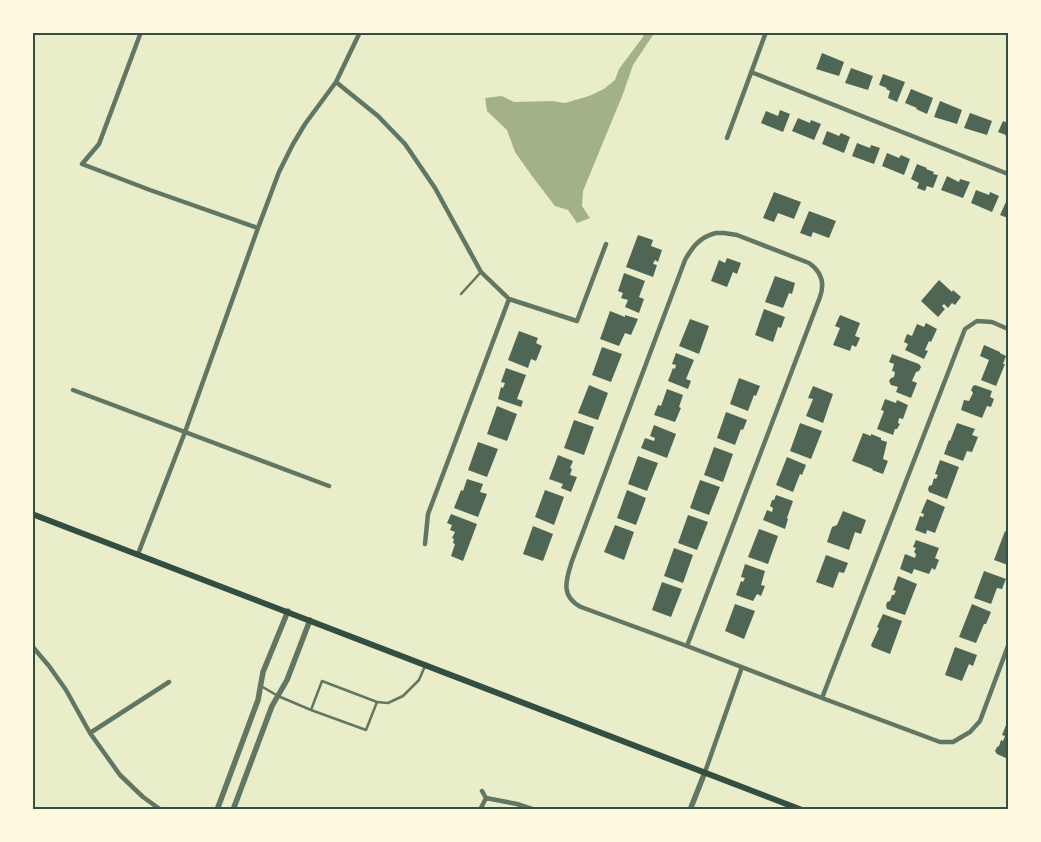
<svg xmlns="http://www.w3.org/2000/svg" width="1041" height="842" viewBox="0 0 1041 842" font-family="'Archivo Narrow',sans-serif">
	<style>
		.water { fill: #a3b18a }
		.building { fill: #4f6655 }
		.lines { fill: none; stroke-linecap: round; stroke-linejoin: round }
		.service { stroke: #617663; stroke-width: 2.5 }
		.minor { stroke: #617663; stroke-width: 4.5 }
		.tertiary { stroke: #617663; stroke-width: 5.5 }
		.secondary { stroke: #344e41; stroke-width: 6 }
		.neatline { fill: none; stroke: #344e41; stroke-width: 2 }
	</style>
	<rect width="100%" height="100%" fill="#e9edc9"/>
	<path class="water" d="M644,33h10l-1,2 -20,30 -10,29 -40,97 -1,15 8,12 -13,5 -9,-13 -13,-4 -23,-30 -17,-24 -8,-22 -20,-19 -2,-13 17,-2 12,6 38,-1 13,2 24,-7 15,-7 11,-9 4,-11 24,-32z"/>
	<path class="building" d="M822,53l22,9 -5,14 -23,-7z
		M851,68l22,8 -5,14 -23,-7z
		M883,74l22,8 -8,20 -9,-4 2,-7 -4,-2 1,-1 -8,-3z
		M911,89l22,9 -6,16 -11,-5 1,-1 -12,-5z
		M940,101l22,9 -5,14 -23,-7z
		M780,110l10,4 -7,18 -22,-9 5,-12 12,5z
		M970,113l22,8 -5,14 -23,-7z
		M798,118l12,5 1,-3 10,4 -7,16 -22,-9z
		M1003,121l5,2v14l-3,-1 1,-1 -8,-3z
		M827,131l12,5 2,-3 9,4 -6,16 -22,-9z
		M857,143l13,5 1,-3 9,3 -6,16 -22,-8z
		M887,153l12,5 2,-3 9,4 -6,16 -22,-9z
		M917,164l10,4 -1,1 8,3 -1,2 5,1 -5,13 -6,-2 -2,5 -8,-3 2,-5 -8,-4z
		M947,176l12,6 1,-3 10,3 -7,16 -22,-8z
		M976,190l13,5 1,-3 9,4 -7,16 -21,-9z
		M774,192l27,10 -7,17 -16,-6 -4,9 -11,-4z
		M1006,202l2,1v15l-8,-3z
		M809,211l27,10 -7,17 -16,-6 -2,5 -11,-4z
		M638,235l15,5 -2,6 11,4 -4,12 -3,-2 -2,4 4,1 -4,12 -27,-10z
		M727,258l14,5 -4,11 -4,-2 -6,15 -16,-6 8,-21 6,3z
		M624,273l21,8 -6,16 5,2 -5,14 -14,-6 3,-7 -7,-2 2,-5 -5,-2z
		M775,276l20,7 -3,11 -3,-1 -6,15 -18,-6z
		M939,280l13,12 1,-2 8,7 -6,8 -3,-2 -4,5 -4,-4 -2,2 3,3 -7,8 -17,-16z
		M764,309l21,8 -4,11 -3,-1 -5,15 -18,-7z
		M610,311l15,6v-2l13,4 -7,16 -6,-2 -6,13 -19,-7z
		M840,315l20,8 -5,13 5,2 -4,9 -4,-2 -2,6 -17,-6 7,-17 -5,-2z
		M690,319l19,7 -10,28 -20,-8z
		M926,323l11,6 -6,13 -2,-1 -4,9 3,1 -4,8 -19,-9 3,-6 -4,-2 3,-8 5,2 5,-12 7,3z
		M519,331l19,7 -2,5 6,3 -6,15 -5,-2 -3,9 -20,-8z
		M984,345l16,7v1l6,3 -3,8h2l-9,22 -15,-6 8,-20 -9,-4z
		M602,347l20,7 -11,28 -19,-7z
		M676,353l18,7 -8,19 5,2 -3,8 -20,-8 5,-13 2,1 1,-4 -4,-1z
		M892,354l27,10 2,3 -2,4 -3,1 -4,9 5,2 -6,15 -15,-6 2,-5 -7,-2 -2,-4 2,-3 3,-1 1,-5 -3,-1 2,-7 -5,-2z
		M506,368l20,7 -9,24 6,2 -2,6 -23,-8 3,-12 2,1 2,-5 -4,-1z
		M739,378l21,8 -4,10 -2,-1 -6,16 -18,-7z
		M589,385l19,8 -10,27 -20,-7z
		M975,385l17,6 -2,6 4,2 -3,8 -4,-1 -5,12 -21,-8 3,-10 5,1 4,-8 -2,-3 2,-4z
		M813,386l20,8 -10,29 -17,-7 7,-17 -5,-1z
		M667,389l16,6 -4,12 2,1 -6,14 -21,-7 4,-10 3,1z
		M885,399l11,4 1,-3 11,5 -5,14 -4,-1 -1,5 2,1 -3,5h-2l-2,6 -16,-6 7,-18 -3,-1z
		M497,406l20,8 -10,27 -20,-7z
		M726,412l21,8 -4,10 -2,-1 -6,16 -18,-7z
		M574,420l20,7 -10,28 -20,-7z
		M800,423l22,8 -11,28 -21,-8z
		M957,423l18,6 -3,6 6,2 -6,15 -5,-1 -4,10 -19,-7 5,-14 1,1z
		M654,425l22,9 -9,24 -26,-10 4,-10 9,3 1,-3 -5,-2z
		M863,433l8,3v-2l10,4v2l6,2 -4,17 5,2 -5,13 -11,-4 1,-1 -21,-8z
		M478,442l20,7 -11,28 -19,-7z
		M714,447l19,7 -10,28 -19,-7z
		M558,455l15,6 -3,7 2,1 -2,6 7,2 -6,15 -10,-4 2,-4 -14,-5z
		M638,456l20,7 -11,28 -19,-7z
		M787,457l19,8 -4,10 -2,-1 -7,18 -17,-7z
		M940,460l19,7 -12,32 -18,-7 -1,-3 1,-3 3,-1 2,-7 2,1 2,-4 -3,-1z
		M467,479l16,5 -3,8 7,2 -9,23 -24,-9 7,-18 2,1z
		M700,480l20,7 -11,28 -19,-7z
		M545,490l19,7 -10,28 -19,-8z
		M627,490l19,8 -10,27 -19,-7z
		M776,495l17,6 -6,17 1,1 -3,10 -22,-9 4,-10 5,2 1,-4 -3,-2 2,-6h2z
		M927,499l18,8 -10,26 -8,-3 -1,4 -11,-4 5,-14 3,1 1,-3 -3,-1z
		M843,511l23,9 -5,14 -6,-2 -6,18 -22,-8 5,-15 5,-2z
		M451,514l26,10 -14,37 -12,-5 4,-12 -2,-1 1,-4 -2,-1 3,-6 -5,-2 2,-5 -5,-2z
		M688,515l20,7 -11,28 -19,-7z
		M615,525l19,7 -10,28 -20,-8z
		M533,526l20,8 -10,27 -20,-7z
		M759,529l19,7 -10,28 -20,-7z
		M1005,531l3,2v32l-14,-5z
		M916,540l23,8 -4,10 4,2 -4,10 -3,-2 -3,6 -15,-5 -2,5 -12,-5 5,-15 10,4 1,-4 -2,-2 2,-4 -3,-1z
		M674,548l19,7 -10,28 -19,-7z
		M826,555l22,8 -4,10 -5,-1 -6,16 -17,-6z
		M745,564l20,7 -4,14 4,1 -4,10 -4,-2 -4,7 -17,-6 5,-14 2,1 2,-4 -4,-1z
		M984,571l22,8 -4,10 -5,-1 -6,16 -17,-6z
		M898,576l19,8 -12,31 -18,-6 -1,-3 1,-4 3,-1 2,-6h2l2,-4 -3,-1z
		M662,582l20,7 -11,28 -19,-7z
		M735,604l20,7 -11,28 -19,-8z
		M972,604l19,8 -5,12h-2l-8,19 -17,-6z
		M883,614l19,7 -12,33 -18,-7 -1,-2 8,-17 -2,-1z
		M955,647l22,8 -4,11 -4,-2 -7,17 -17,-6z
		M1008,720v39l-11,-5 -2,-3 2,-4 2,-1 2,-6 2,1 2,-5 -3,-1z"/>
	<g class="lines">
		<path class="service" d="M461,294l20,-22
			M261,686l17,10 33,14 11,-29 55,21 11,1 15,-7 16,-16 6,-14
			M311,710l55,20 11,-28"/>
		<path class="minor" d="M141,32l-42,112 -17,20 68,26 108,38
			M751,72l257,102
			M336,82l42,34 27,28 30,44 46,84 28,27 -81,215 -3,30
			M727,138l39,-106
			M716,233h8l13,2 72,28c13,9 16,20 11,34l-133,349 -106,-39c-21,-11 -15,-27 -9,-46l113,-301c8,-14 15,-23 31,-27z
			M509,299l68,22 29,-77
			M1008,329l-16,-7 -15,-1 -12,8 -143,369 118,44h13l17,-10 10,-11 28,-75
			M73,390l256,96
			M138,554l47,-122 73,-204 21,-56 14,-28 12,-20 31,-42 24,-50
			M32,646l17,20 17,24 24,43 30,42 23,22 18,13
			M687,646l135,52
			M90,733l79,-51
			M705,772l37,-105
			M482,791l4,7
			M480,810l6,-12 31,6 18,6"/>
		<path class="tertiary" d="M217,810l41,-110 5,-28 25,-61
			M233,810l39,-104 15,-26 23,-60
			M690,810l15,-38"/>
		<path class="secondary" d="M32,514l770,296"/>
	</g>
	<rect width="1041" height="842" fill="none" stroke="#fefae0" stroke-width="68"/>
	<rect x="34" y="34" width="973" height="774" class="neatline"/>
</svg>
